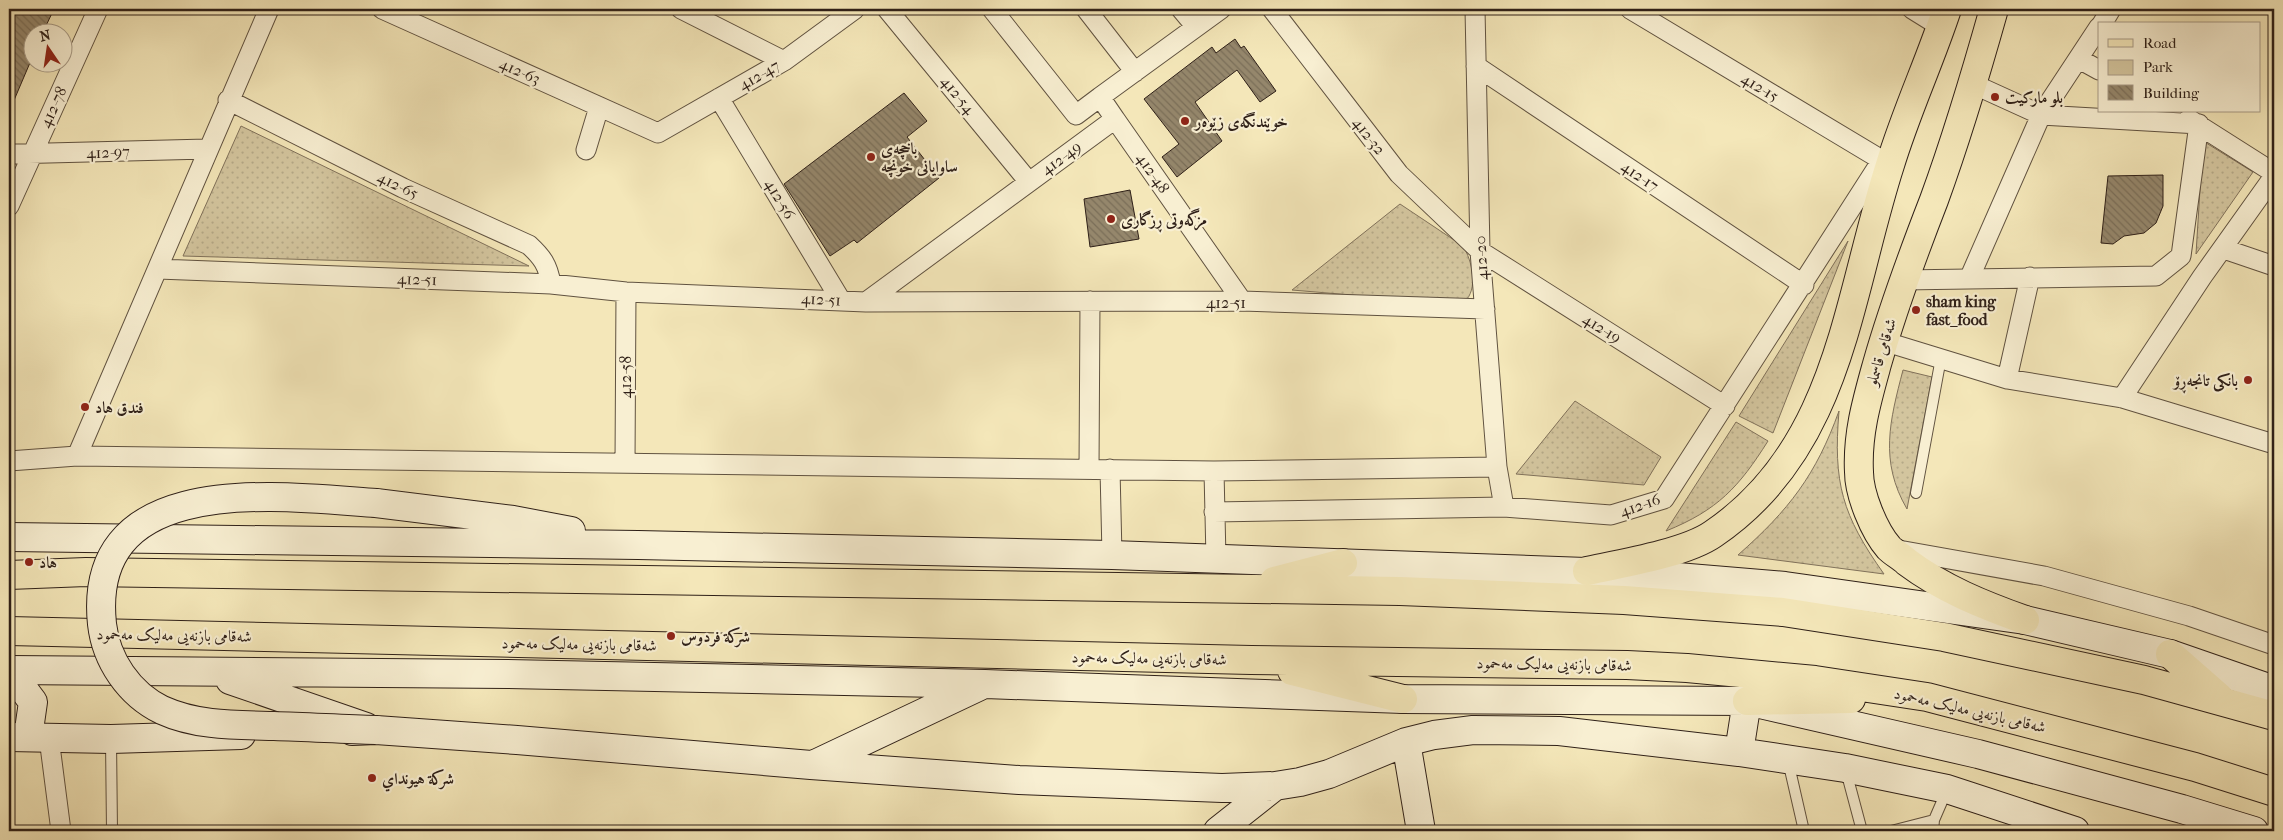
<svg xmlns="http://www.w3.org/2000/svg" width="2283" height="840" viewBox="0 0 2283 840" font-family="'IM FELL French Canon',Amiri,serif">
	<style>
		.green { fill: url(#green-dots); stroke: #81725b }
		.building { fill: url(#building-back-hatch); stroke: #2f2018 }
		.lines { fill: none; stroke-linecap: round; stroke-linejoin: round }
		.lane-casing { stroke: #605240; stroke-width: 12 }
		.street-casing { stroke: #605240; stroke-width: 21 }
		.secondary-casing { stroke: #2f2018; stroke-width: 30 }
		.primary-casing { stroke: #2f2018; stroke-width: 30 }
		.highway-casing { stroke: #2f2018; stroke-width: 30 }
		.lane { stroke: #f8efd2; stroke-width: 10 }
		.street { stroke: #f8efd2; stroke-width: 19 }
		.secondary { stroke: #f8efd2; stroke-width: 28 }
		.primary { stroke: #f4e7b9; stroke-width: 28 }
		.highway { stroke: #f4e7b9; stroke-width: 28 }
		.secondary-bridge-casing { stroke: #2f2018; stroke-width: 30; stroke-linecap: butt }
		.secondary-bridge { stroke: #f8efd2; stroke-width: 28 }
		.poi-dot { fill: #8f2418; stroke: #f8efd2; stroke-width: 2 }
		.labels { text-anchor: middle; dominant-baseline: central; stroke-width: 4.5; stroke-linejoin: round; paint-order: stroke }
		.street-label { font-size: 16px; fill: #2f2018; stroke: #f8efd2 }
		.poi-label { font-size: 16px; font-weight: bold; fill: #2f2018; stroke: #f8efd2; text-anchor: start }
	</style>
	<defs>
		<pattern id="green-dots" width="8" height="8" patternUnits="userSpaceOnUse" patternTransform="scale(1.25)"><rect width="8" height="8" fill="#d3c59e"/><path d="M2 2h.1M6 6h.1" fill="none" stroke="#b5a987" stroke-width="1.8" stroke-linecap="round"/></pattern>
		<pattern id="building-back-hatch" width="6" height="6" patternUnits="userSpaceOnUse" patternTransform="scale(1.25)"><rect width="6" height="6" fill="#95876c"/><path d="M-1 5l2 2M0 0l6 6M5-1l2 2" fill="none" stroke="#7a6e58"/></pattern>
	</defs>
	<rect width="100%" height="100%" fill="#f4e7b9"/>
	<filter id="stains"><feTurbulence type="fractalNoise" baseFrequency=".004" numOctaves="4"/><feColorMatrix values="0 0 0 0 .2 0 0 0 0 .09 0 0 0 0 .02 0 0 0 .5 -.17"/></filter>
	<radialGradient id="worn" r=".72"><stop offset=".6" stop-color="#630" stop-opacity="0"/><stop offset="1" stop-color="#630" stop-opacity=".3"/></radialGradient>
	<path class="green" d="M241,126l288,140 -346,-10z
		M2203,141l50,31 -57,82z
		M1400,204l63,42c9,14 16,44 1,56l-6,2 -166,-14z
		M1848,241l-75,192 -34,-17z
		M1903,370l29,7 -25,132c-28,-48 -17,-89 -4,-139z
		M1575,401l86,56 -17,28 -128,-11z
		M1839,411c-6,72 3,104 45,163l-146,-19c51,-45 78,-80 101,-144z
		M1736,422l32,19c-29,46 -50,69 -102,90z"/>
	<path class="building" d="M9,9h45l-11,23h-11v26l-23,54z
		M1235,39l6,9 3,-2 32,45 -16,11 -23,-32 -42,32 27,39 -45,36 -15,-20 17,-13 -35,-45 68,-52 4,6z
		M904,93l23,28 -20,16 32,41 -82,65 -3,-3 -24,16 -46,-72z
		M2163,175v31l-7,17 -12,10 -20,3 -11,8 -12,-1 7,-67z
		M1130,190l9,49 -49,8 -6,-48z"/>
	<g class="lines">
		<g class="lane-casing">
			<path id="lane" d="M1916,493l25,-135
				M111,740l1,91
				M1788,761l16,70
				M1846,771l16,60
				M1891,831l43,-11
				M1933,831l1,-11 13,-30"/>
		</g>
		<g class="street-casing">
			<path id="street" d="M382,9l276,124 126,-72 71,-52
				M681,9l103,52
				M887,9l142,173
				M992,9l84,106 24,-18
				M1086,9l49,63
				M1181,9l15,18
				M1272,9l127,165 81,77 245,155
				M1475,9l5,242 17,216 7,40
				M1630,9l260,156
				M1912,9l29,18
				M2102,24l9,-15
				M2079,59l20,11
				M1476,66l328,219
				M1973,84l68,31 158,9
				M719,98l121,201
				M228,100l175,88 126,57c13,12 19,20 22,39
				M1115,119l127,182
				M2189,119l85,54
				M586,150l13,-43
				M9,154l198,-5
				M9,206l89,-197
				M2224,249l50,17
				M158,269l393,15 75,8 240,10 376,-1 243,8
				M1969,279l72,-164 58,-88
				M1903,280l253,-4 25,-20 18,-132
				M866,302l249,-183 -15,-22 121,-88
				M1883,341l124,38 115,19 152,46
				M2007,379l23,-102
				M2122,398l80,-121 72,-101
				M77,456l192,-447
				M9,461l68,-5 1137,15 283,-4
				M625,463l1,-171
				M1089,469l1,-168
				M1110,469l2,86
				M1214,471l2,88
				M1214,512l290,-5 107,8 53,-16 218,-339
				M1893,549l151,27 145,40 85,29
				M49,738l12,93"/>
		</g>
		<g class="secondary-casing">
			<path id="secondary" d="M376,503l137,17 58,11
				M9,537l629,8 474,10 529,19 144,12 240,34 145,34 104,36
				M9,670l499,4 477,10 418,15 344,2 231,53 204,55 72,22
				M9,670l24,32 -5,35
				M230,680l136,47
				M352,731l24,-1 141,10 294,25 208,15 203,8 53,-2 25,-4 29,-8 77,-32 28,-7 39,-5 86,1 180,21 106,16 102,21 128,42
				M9,737l102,2 130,-4
				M1406,742l15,89
				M1739,752l8,-51
				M813,765l167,-79
				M1218,831l57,-45"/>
		</g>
		<g class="primary-casing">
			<path id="primary" d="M1994,9c-18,64 -37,128 -60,191 -21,54 -41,108 -57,164 -10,36 -20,70 -18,108 0,22 15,59 30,76 5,5 13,9 18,14 36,27 76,43 118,58
				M1587,571c33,-7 99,-18 126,-37 127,-86 134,-236 177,-369 16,-53 40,-104 57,-156"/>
		</g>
		<g class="highway-casing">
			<path id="highway" d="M9,575l77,-3 1314,19 224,9 159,12 161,25 200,43 130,36
				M1274,581l69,-18
				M9,631l1242,29 376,5 60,3 128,12 112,17 268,70 79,25
				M2170,654l49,43
				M1292,671l111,28
				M1747,701l104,-2"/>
		</g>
		<use href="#lane" class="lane"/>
		<use href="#street" class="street"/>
		<use href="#secondary" class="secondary"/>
		<use href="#primary" class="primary"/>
		<use href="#highway" class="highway"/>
		<g class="secondary-bridge-casing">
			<path id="secondary-bridge" d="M376,503c-98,-7 -290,-33 -274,121 4,36 27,70 60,86 35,16 74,15 112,16 34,1 68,3 102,4"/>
		</g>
		<use href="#secondary-bridge" class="secondary-bridge"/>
	</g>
	<g class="poi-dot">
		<circle cx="1995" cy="97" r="5"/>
		<circle cx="1185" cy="121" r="5"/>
		<circle cx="871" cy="157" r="5"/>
		<circle cx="1111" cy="219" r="5"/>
		<circle cx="1916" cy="310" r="5"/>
		<circle cx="2248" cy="380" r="5"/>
		<circle cx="85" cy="407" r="5"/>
		<circle cx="29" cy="562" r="5"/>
		<circle cx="671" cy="636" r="5"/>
		<circle cx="372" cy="778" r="5"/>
	</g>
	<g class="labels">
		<g class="street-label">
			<text transform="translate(520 71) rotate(24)">412-63</text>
			<text transform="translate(759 75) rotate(-30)">412-47</text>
			<text transform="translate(1760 87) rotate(31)">412-15</text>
			<text transform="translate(958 95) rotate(51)">412-54</text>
			<text transform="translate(53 107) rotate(-65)">412-78</text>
			<text transform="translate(1369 136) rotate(52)">412-32</text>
			<text transform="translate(108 152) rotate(-2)">412-97</text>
			<text transform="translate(1061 158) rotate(-36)">412-49</text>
			<text transform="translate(1153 173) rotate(55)">412-48</text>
			<text transform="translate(1640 176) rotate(34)">412-17</text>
			<text transform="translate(398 185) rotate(26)">412-65</text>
			<text transform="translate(780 199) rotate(59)">412-56</text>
			<text transform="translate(1481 258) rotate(-93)">412-20</text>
			<text transform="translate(417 279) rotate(2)">412-51</text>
			<text transform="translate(821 299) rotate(3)">412-51</text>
			<text x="1226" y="302">412-51</text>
			<text transform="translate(1602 328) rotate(32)">412-19</text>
			<text transform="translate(1881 352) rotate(-73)">شەقامی قاسملو</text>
			<text transform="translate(625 377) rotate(-90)">412-58</text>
			<text transform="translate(1640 505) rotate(-19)">412-16</text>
			<text transform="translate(174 635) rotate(1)">شەقامی بازنەیی مەلیک مەحمود</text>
			<text transform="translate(579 644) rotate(1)">شەقامی بازنەیی مەلیک مەحمود</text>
			<text transform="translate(1149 658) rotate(1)">شەقامی بازنەیی مەلیک مەحمود</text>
			<text transform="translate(1554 664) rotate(1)">شەقامی بازنەیی مەلیک مەحمود</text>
			<text transform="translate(1970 710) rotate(13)">شەقامی بازنەیی مەلیک مەحمود</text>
		</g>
		<g class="poi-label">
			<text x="2005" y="97">بلو ماركيت</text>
			<text x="1195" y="121">خوێندنگەی زێوەر</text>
			<text x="881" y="148">باخچەی<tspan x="881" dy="18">ساوایانی خونچە</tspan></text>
			<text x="1121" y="219">مزگەوتی ڕزگاری</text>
			<text x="1926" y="301">sham king<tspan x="1926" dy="18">fast_food</tspan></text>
			<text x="2238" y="380" text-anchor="end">بانکی تانجەڕۆ</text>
			<text x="95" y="407">فندق هاد</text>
			<text x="39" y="562">هاد</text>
			<text x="681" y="636">شركة فردوس</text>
			<text x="382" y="778">شركة هيونداي</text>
		</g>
	</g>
	<rect width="2283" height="840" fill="none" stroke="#f4e7b9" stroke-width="30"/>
	<rect x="10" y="10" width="2263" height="820" fill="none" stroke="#2f2018" stroke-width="2.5"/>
	<rect x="15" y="15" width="2253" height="810" fill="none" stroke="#2f2018"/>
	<rect x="2098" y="22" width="162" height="90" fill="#f8efd2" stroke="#a89c88"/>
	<rect x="2108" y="39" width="25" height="8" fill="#f4e7b9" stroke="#a89c88"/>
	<text x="2143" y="48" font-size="15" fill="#2f2018">Road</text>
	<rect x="2108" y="60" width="25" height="15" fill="#d3c59e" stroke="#a89c88"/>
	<text x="2143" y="72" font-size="15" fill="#2f2018">Park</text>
	<rect x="2108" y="85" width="25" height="15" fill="url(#building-back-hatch)" stroke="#a89c88"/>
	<text x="2143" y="98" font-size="15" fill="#2f2018">Building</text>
	<g transform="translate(48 48) rotate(347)"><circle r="24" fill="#f8efd2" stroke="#a89c88"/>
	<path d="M0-4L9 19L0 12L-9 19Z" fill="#8f2418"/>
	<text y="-8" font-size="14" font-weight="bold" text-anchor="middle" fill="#2f2018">N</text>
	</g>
	<rect width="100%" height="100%" filter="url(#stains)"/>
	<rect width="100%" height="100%" fill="url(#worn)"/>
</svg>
